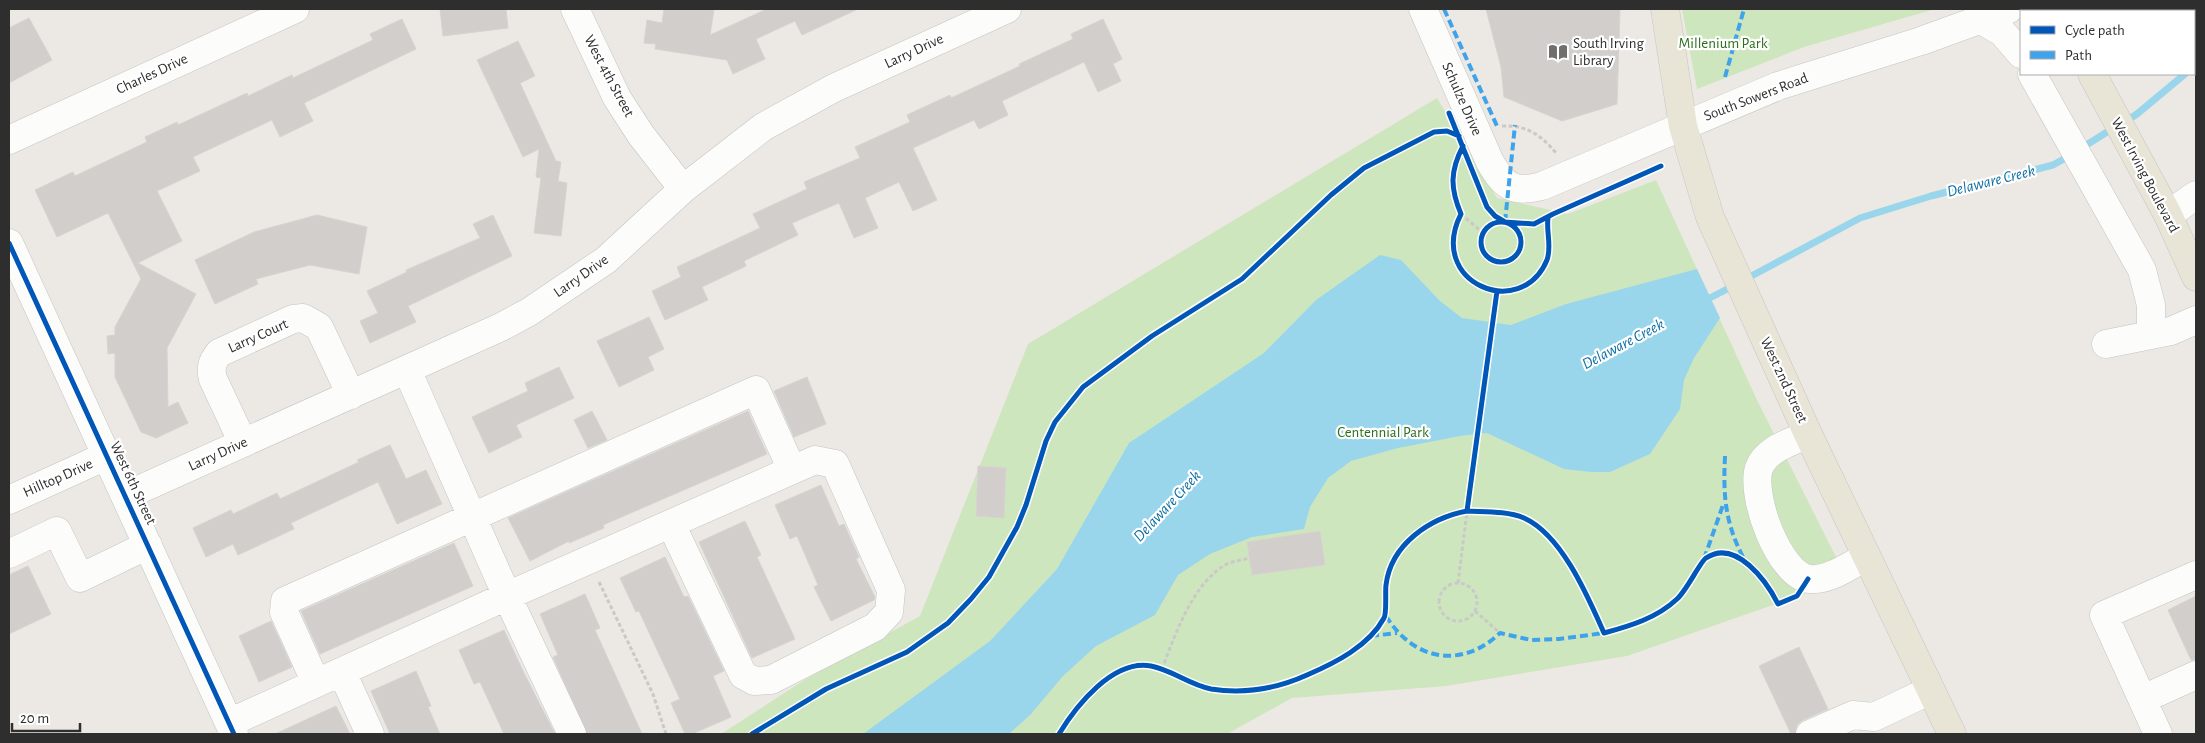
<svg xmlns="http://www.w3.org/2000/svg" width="2205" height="743" viewBox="0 0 2205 743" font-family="'Alegreya Sans',sans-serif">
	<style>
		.green { fill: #cee6be }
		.water { fill: #99d6ec }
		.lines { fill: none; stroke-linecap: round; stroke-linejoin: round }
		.stream { stroke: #99d6ec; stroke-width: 7 }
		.building { fill: #d1cecb; stroke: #d7d4d0 }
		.minor-casing { stroke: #c5c4c5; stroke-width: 29 }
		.major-casing { stroke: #c6c5c4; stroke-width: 29 }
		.path { stroke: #c9c9c8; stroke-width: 3; stroke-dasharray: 4 2.5; stroke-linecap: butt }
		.minor { stroke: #fcfcfb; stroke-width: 28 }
		.major { stroke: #e8e4d6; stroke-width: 28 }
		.quiet { stroke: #3ea3eb; stroke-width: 4; stroke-dasharray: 8 4; stroke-linecap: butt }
		.cycleway-casing { stroke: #fff; stroke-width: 8 }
		.cycleway { stroke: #0057b8; stroke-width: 5 }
		.labels { text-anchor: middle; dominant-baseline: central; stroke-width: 4.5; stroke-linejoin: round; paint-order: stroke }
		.poi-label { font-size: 15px; fill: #2e2e2e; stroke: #fff; text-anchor: start }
		.park-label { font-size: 15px; fill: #2c6e1b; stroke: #fff }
		.street-label { font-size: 15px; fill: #2e2e2e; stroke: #fff }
		.water-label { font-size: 16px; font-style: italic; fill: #0d6fa3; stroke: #fff }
	</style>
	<rect width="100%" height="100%" fill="#ece8e4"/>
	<path class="green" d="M1682,9h253l-131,38 -107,42z
		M1437,98l60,100 71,16 88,-34 101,220 90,179 -220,77 -181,30 -154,12 -65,36h-506l85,-55 114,-63 108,-272z"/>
	<path class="water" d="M1380,255l21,5 39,41 22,17 49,7 55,-21 131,-35 23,49 -26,40 -10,22 -4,29 -30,45 -40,18h-19l-27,-3 -77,-36 -27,3 -62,12 -47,13 -23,17 -18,29 -6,22 -52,8 -42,17 -32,21 -23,40 -59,31 -33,30 -32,38 -22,20h-146l127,-93 67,-72 72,-126 135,-90 52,-53z"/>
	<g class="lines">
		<path class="stream" d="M2194,66l2,-2
			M2125,122l12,-8 48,-40
			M2080,149l35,-22
			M1744,280l116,-62 71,-22 122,-31 18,-10
			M1702,302l33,-17"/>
	</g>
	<path class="building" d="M440,9h66l2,19 -65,8z
		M664,9h50l-4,26 57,-26h91l-56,26 -7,-14 -39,18 9,20 -32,15 -6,-14 -72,-11 1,-5 -12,-1 3,-23 15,3z
		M1486,9h134l-3,95 -55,17 -58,-24 -3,-30z
		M29,18l23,42 -43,23v-55z
		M402,19l14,30 -112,54 9,18 -33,16 -8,-17 -79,37 7,14 -43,20 25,50 -44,22 58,31 -29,54 1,59 10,-5 10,21 -32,15 -15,-6 -26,-55v-24l-7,1 -1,-18 8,-1v-8l26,-48 -33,-66 -51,24 -22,-47 38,-18 2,4 72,-34 -2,-5 32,-15 1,3 69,-32 1,3 44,-21 1,3 80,-38 -3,-6z
		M1103,19l19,40 -9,5 8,17 -23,11 -14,-30 -82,39 6,14 -29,14 -5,-9 -61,28 24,52 -24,11 -14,-29 -34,16 13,30 -24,10 -15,-35 -47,20 6,12 -54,26 2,5 -44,21 6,13 -43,20 -13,-29 29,-14 -4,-10 83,-39 -7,-14 54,-25 -3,-7 56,-24 -5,-11 55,-25 -3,-7 43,-20 1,3 69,-32 -1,-2 54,-25 -2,-5z
		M518,41l17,35 -15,7 36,78 5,1 -3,19 9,2 -6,53 -27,-3 7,-55 -5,-1 3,-28 -16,8 -46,-97z
		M317,215l50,12 -8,47 -49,-9 -54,14 2,5 -43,20 -20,-44 59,-28z
		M493,215l19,41 -104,50 8,16 -46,21 -10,-22 18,-8 -11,-22 40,-19 -1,-2 74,-32 -7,-14z
		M649,317l15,32 -16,8 6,13 -35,17 -22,-46z
		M559,367l15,31 -58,27 6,12 -33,16 -17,-36 56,-26 -3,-8z
		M807,377l19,47 -32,13 -20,-46z
		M592,411l15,29 -19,8 -14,-28z
		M748,411l19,43 -164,71 1,3 -35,15v-2l-39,20 -22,-43z
		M390,445l16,34 20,-9 16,34 -45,20 -19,-42 -87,41 3,6 -56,26 -5,-11 -27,13 -13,-29 38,-18 2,4 44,-21 3,6 79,-37 -2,-2z
		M978,466l28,2 -2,50 -28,-2z
		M821,485l18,41 5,-2 15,33 -3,2 19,38 -1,3 -43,21 -17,-34 4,-2 -21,-49 -7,3 -15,-34z
		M745,521l16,34 -4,2 38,82 -43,19 -53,-116z
		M1320,531l5,34 -73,10 -5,-33z
		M454,543l19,43 -153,68 -19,-43z
		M665,557l19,40 4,-1 36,75 -11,5 18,41 -39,17h-7l-14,-31 9,-4 -41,-88 -3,1 -16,-34z
		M28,566l23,48 -42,20v-59z
		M585,594l15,34 -5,2 47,104h-55l-34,-77 5,-2 -18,-41z
		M2196,596v64h-5l-23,-50z
		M271,621l21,46 -33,15 -20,-46z
		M504,630l19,41 32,63h-51l-24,-52 -6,2 -15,-34z
		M1799,647l29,62 -25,11 -6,5 -2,9h-4l-32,-68z
		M416,671l15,35 -3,1 12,27h-50l-19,-43z
		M336,706l14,28h-75z"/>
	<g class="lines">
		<g class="minor-casing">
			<path id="minor" d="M575,9l42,89 24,37 42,54
				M1423,9l67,153c15,26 24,31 52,24l236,-100 143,-45 88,-32
				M1981,20l21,12 19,22
				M2032,74l110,196 9,35v29
				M9,140l286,-131
				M2168,215l28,-20
				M9,243l225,491
				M2106,344l65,-13 25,-11
				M407,370l100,226 65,138
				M1808,434c-16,8 -42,15 -49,34 -9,27 20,108 51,111 19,2 40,-14 56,-22
				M243,443l-30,-64c-3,-11 -1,-17 6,-26l74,-34 10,-1 16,9 32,68
				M125,496l376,-169 28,-15 77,-52 77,-71 80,-62 71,-39 173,-79
				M9,500l97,-44
				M9,554l48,-23 23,47 68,-33
				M342,672l28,62
				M316,683l-32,-71 1,-11 471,-211 36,80
				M2143,699l53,-24
				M229,723l278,-127 308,-136 20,4 56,126 -2,22 -14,15 -104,53 -17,1 -11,-6 -72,-151
				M1810,734l43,-19 21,2 55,-26
				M2158,734l-54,-119 92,-40"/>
		</g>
		<g class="major-casing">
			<path id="major" d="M1665,9l18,117 27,91 98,217 144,300
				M2057,9l1,2
				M2092,74l76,141 28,62"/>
		</g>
		<path class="path" d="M1502,126c25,-1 39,9 55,28
			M1461,214l22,19
			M1481 242a20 20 0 1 1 40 0a20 20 0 1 1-40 0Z
			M599,582l54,112 13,40
			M1458,583l9,-72
			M1439 602a19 19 0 1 1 38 0a19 19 0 1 1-38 0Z
			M1475,611l25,22
			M1162,669c13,-34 31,-87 65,-105 7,-3 15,-4 23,-6"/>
		<use href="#minor" class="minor"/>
		<use href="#major" class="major"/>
		<path class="quiet" d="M1444,9l53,117
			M1725,77l19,-68
			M1505,222l10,-97
			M1725,456c-2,40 0,67 19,103
			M1704,559l19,-54
			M1386,616c27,44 75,54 114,17l31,7 28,-1 45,-6
			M1371,636l26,-3"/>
		<g class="cycleway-casing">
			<path id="cycleway" d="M1449,113l38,94 8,9 10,6 29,2 19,-10 108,-48
				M1463,146c-13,25 -13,42 -2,68 -35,69 60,108 86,46 5,-14 -1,-28 1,-42
				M1481 242a20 20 0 1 1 40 0a20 20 0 1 1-40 0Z
				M9,243l225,491
				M1467,511c19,1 40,0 57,7 38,17 64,79 80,115 26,-7 53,-15 73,-34 10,-9 23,-37 29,-41 30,-20 61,24 72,46l19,-8 11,-17
				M752,734l74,-45 81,-37 41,-29 23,-24 18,-22 28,-50 9,-22 20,-64 9,-19 28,-35 69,-51 90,-57 89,-84 33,-27 70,-36 13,-1 12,5
				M1059,734c17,-28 54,-75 92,-68 21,4 39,19 60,23 33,5 65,0 96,-14 28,-12 62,-29 77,-57 3,-5 1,-26 2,-33 5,-41 44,-67 81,-74l30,-220"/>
		</g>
		<use href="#cycleway" class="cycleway"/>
	</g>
	<defs>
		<g id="library-bare" transform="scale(1.5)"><path d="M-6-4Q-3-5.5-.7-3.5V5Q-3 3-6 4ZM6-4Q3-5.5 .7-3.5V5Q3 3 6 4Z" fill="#706f6e" stroke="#fff" stroke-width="2.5" paint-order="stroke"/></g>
	</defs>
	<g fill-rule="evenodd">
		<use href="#library-bare" x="1558" y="52"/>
	</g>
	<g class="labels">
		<g class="poi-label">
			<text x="1573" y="43">South Irving<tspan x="1573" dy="17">Library</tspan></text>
		</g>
		<g class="park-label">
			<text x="1723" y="43">Millenium Park</text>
			<text x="1383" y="432">Centennial Park</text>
		</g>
		<g class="street-label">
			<text transform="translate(914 51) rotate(-25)">Larry Drive</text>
			<text transform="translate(152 74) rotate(-25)">Charles Drive</text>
			<text transform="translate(609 76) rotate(62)">West 4th Street</text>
			<text transform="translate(1756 97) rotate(-21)">South Sowers Road</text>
			<text transform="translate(1462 99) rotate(66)">Schulze Drive</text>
			<text transform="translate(2145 175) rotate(62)">West Irving Boulevard</text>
			<text transform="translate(581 276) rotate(-35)">Larry Drive</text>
			<text transform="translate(258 336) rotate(-24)">Larry Court</text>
			<text transform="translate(1784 380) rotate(65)">West 2nd Street</text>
			<text transform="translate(218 454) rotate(-24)">Larry Drive</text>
			<text transform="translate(58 478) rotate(-24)">Hilltop Drive</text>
			<text transform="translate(133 483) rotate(65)">West 6th Street</text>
		</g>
		<g class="water-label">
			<text transform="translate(1991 181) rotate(-14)">Delaware Creek</text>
			<text transform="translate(1623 344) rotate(-28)">Delaware Creek</text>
			<text transform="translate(1167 506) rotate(-47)">Delaware Creek</text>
		</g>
	</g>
	<rect width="2205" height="743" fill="none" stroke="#2e2e2e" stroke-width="20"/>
	<rect x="2020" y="10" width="175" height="65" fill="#ffffff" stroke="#ababab"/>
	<rect x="2030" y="26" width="25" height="8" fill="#0057b8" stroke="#ababab"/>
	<text x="2065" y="35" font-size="15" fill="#2e2e2e">Cycle path</text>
	<rect x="2030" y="51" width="25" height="8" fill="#3ea3eb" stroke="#ababab"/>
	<text x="2065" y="60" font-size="15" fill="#2e2e2e">Path</text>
	<path d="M12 723v8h68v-8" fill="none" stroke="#2e2e2e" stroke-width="2.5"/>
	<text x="20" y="723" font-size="15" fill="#2e2e2e" stroke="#ffffff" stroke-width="4" paint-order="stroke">20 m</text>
</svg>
